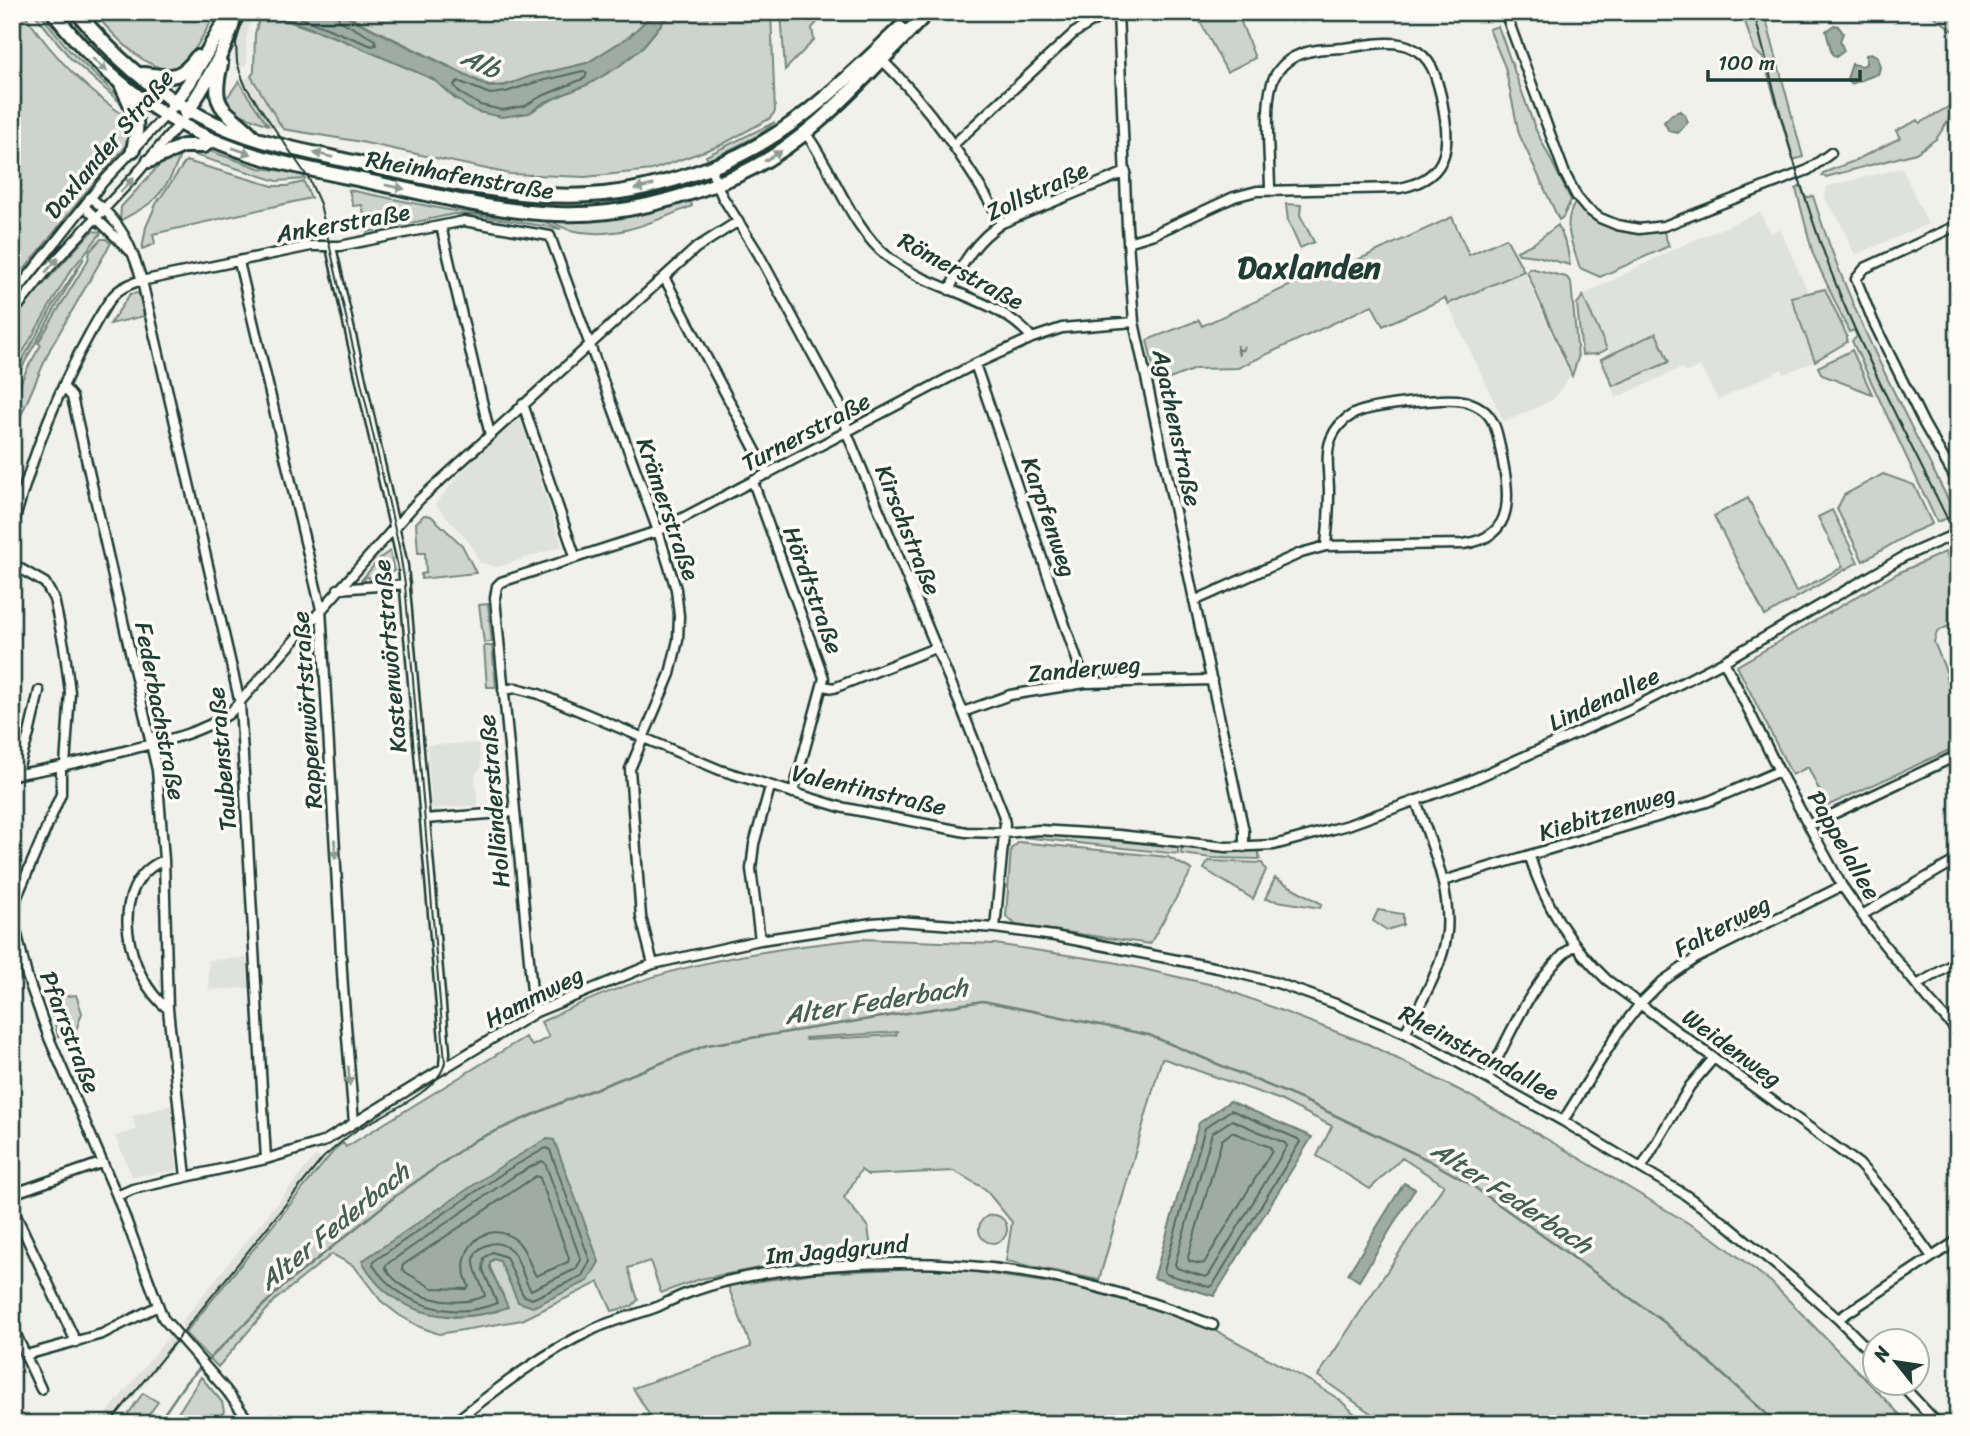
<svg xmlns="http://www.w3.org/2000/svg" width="1970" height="1436" viewBox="0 0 1970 1436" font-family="Sriracha,sans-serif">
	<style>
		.built { fill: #dfe2dc }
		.green { fill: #cdd3cd; stroke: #768880; stroke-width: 2; fill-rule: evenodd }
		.water { fill: #9faca4; stroke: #6c8077; stroke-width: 2 }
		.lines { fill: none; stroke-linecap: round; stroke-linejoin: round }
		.shore { stroke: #526961; stroke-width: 2 }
		.stream { stroke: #6c8077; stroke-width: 2.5 }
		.street-casing { stroke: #1f3d34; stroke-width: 13 }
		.secondary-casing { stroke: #1f3d34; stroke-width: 18 }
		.street { stroke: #fdfcf7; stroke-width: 8 }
		.secondary { stroke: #fdfcf7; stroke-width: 12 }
		.tram { stroke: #1f3d34; stroke-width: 2 }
		.oneway { fill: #8e9c96 }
		.labels { text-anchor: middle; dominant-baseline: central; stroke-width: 7; stroke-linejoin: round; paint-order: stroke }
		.street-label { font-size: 24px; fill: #1f3d34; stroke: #fdfcf7 }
		.water-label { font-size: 26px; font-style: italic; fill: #455e56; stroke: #fdfcf7 }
		.district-label { font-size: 32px; font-weight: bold; fill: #1f3d34; stroke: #fdfcf7 }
	</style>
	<rect width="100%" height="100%" fill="#f0f1eb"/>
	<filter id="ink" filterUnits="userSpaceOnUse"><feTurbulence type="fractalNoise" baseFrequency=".0143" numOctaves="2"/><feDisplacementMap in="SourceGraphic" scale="14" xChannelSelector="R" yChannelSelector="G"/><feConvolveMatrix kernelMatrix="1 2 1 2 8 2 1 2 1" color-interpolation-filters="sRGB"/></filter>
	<g filter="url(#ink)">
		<path class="built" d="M241,12h12l-7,27 1,23 -2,4 -9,4 -3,-28z
			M251,76l4,11 28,42 -15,-4 -23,-33 -6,-11z
			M1902,168l26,56 -73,31 -15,-33 -16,-25 4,-11z
			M1760,212l10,21 10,-4 28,63 -17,6 24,63 -31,13 -2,-5 -64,31 -18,-34 -15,7 -3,-5 -66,30 -17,-39 11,-6 -27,-58 91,-46z
			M1524,271l46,105 -17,24 -49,22 -56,-118z
			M517,420l4,1 41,125 -64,21 -18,-4 -10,-20 -35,-39 37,-44z
			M479,743l2,25 -6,7 3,30 -46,4 -5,-64z
			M249,958l1,30 -41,2 -1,-30z
			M172,1105l5,66 -45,5 -17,-40 21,-6 -4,-14z
			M316,1155l7,6 -138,172 -4,-11z
			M170,1335l7,8 -65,81h-14z"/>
		<path class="green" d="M12,12h11c29,43 66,82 110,109l-1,14 -5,11 -22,23 -93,116z
			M33,12h6l31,39 56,53 4,7 -59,-52z
			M93,12h124c-8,12 -23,42 -32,51 -28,24 -74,-31 -92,-51z
			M261,12l79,27 93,40 22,20 74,14 112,-64 30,-37h100l4,100 -6,7 -48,26 -69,25 -67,7 -75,-3 -154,-33 -73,-12 -32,-53 3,-4 1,-38z
			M339,12h316l-25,24 -43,27 -83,22 -15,1z
			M781,12h45l-14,16 2,12 -29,30z
			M919,12c-56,60 -111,122 -186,158l-1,-2c77,-41 127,-96 187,-156z
			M1195,12h42l18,46 -28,14z
			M1742,12h22l39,145 -10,3 -30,-102 -9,-8z
			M1928,12h30v22z
			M1498,26l37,102 36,72 -8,17 -4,3 -40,-86 -14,-67 -16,-38z
			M239,81l6,11 23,33 -36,-14 -6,-12z
			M1952,105l4,2 -1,4 -19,28 -20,14 -90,24 -4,-1 1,-3 31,-12 46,-23 -4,-7 22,-11 2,3z
			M775,122l-16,13 -51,26 -2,-5z
			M181,150c-3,17 -17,42 -31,53 -9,7 -20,12 -30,18l1,-14 43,-47z
			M207,150l52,18 43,5 3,6 -28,2 -86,-27 -2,-3z
			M303,157l83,18 135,23 163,-17 3,8c-33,9 -66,16 -101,18 -50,3 -100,-8 -149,-18 -44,-10 -88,-19 -131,-29z
			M186,161l87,25h14l17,-4 7,16 -158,36 2,10 -13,5 4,-22 10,-23z
			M1801,186l4,12 8,-2c34,111 90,214 143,319l-19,7 -85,-181 5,-4 -3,-7 -5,2 -36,-78 -17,-65z
			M349,190l99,20 96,11 17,8 -85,-14 -22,-1 -86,18 -6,-27 -9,1z
			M690,199l2,7c-39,16 -78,35 -122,24 -8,-2 -17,-8 -24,-12h57l40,-6z
			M1575,203c29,26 49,34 88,27l6,16 -69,31 -20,-9c-7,-22 -19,-44 -5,-65z
			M1286,204l15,1 -1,10 14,27 -14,6 -12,-27z
			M1452,217l17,38 37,-17 18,33 -76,33 -3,-6 -62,28 -11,-21 -134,63 -43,1 -38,15 -10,-44 52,-20 3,6 91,-42 27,-7z
			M1558,225l9,22 3,18 -33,-9 -18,-2 -2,-3 17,-8z
			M92,231l10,1 -33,41 -57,98v-52z
			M101,239h5l5,4 -61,106 -38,87v-35l16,-34 13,-22 -3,-2 50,-83 2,-9z
			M84,258l-57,100 -15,30v-10l42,-74z
			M1530,268l36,9 5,5 7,76 -6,18 -45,-104z
			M1825,289l22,47v6l-32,19 -24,-64z
			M139,293l5,23 -34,8 20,-30z
			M1583,296l24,53 -9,5 -16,1 -5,-51z
			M1656,333l13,29 -56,24 -12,-27z
			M1852,350l20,44 -50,-19 -4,-8z
			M1883,474l31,11 18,39 -21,9 -48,28 -26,-52 7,-14z
			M1748,498l48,94 47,-25 -25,-50 14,-7 26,52 -93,54 -51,-100z
			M424,515l7,1 31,29 14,28 -55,6v-5l5,-1 -1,-20h-7l-2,-30z
			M390,551l4,20 -7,1v9h-8l-1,-5h-5l1,6h-4l-1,-5h-4l-1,6h-5l21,-25z
			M1945,552l13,27v42l-21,11 -3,10 14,34 -2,1 12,25v44l-131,60 -19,-39 -16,8 -55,-109 161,-93z
			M488,604l4,38 -8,1 -5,-38z
			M484,646h8l4,41h-9z
			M1021,834h29l128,13v7l-155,-17z
			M1019,842l149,15 24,13 -42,74 -134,-19 -10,-9 5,-67z
			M1182,847l55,5 21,-1 2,8 -48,-1 -31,-4z
			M1208,861l54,2 4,7 -13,29 -49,-30z
			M1275,878l47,26 -2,4 -55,-9z
			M1378,910l25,4v11l-16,5 -14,-9z
			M861,939l134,5 118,18 104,24 151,58 95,48 89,50 163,97 56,43 138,142h-523l-68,-48 126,-191 -42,-27 -32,31 -53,-33 15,-30 -54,-27 -116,-41 -63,222 -93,-19 6,-39 -27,-33 -31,-18 -86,4 -7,-5 -17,28 24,29 4,29 -35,-2 -137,25 -39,14 -11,-32 -22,7 10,32 -6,6 -20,5 -13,-29 -77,38 -83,14 -19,-7 -21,-12 -18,-14 -27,-35 -22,-12 -57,46 -57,67 -33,-34 151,-185 7,-5 3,4 179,-110 7,9 17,-9 -8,-15c104,-53 205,-71 320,-83zM897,1032l-1,3 -90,5 -1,-2zM553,1140l-51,126 -2,-5 -5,-2 -5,3v6l13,27 -5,16 -44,6z
			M76,995l6,18 -7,20 -17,3 -6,-23 8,-16z
			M979 1229a14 14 0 1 1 28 0a14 14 0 1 1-28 0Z
			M943,1267l127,19 84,22 57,20 99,53 30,19 16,15 3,9h-704l-22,-36 118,-41 -23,-61 86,-13z
			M201,1377l21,25 2,9 -9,13h-44z
			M143,1393l15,9 -16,22h-21z"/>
		<path class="water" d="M266,12h72l151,75 15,-1 27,-10 56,-13 43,-27 25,-24h16l-30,37 -23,18 -29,17 -46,19 -14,10 -27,4 -24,-5 -11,-5 -34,-28 -93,-40z
			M1834,25l4,1 5,7 -3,8 4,10 -8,6 -4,-3 -6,-23z
			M1871,53l7,4 2,11 -2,6 -27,10 -4,-5 5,-15 10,2 4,-2v-9z
			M1680,111l5,4 3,7 -10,11 -9,-2 -5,-9 8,-8z
			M1230,1101l82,36 -98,159 -60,-18 45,-155z
			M547,1139l7,1 45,122 -11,19 -55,26 -15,-5 -18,-41 -6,-2 -4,3v6l18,39c-45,17 -96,12 -130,-23 -6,-6 -11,-15 -16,-23l144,-98z
			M1404,1183l11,6 -56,92 -11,-7z"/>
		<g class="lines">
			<path class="shore" d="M286,12l86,34 4,-1 -1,-5 -36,-20 -2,-8
				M583,71l4,2 -2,5 -45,19 -15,9 -23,4 -22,-5 -20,-12 -6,-8 4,-4 32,13 16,-2 27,-9z
				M1231,1110l67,29 2,3 -87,143 -4,2 -43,-13 -2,-3 41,-143z
				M1232,1120l53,23 2,3 -78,129 -4,2 -28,-9 -2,-4 37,-131z
				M1232,1132l38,15 2,4 -68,112 -4,1 -11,-3 -1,-4 34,-117z
				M546,1148l4,2 40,111 -8,15 -50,23 -9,-4 -17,-38 -14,-5 -8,6 -1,12 14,33c-44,18 -98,2 -124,-38l1,-4 135,-92z
				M542,1161l3,2 36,97 -5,9 -45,21c-9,-11 -10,-31 -20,-40 -5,-5 -14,-8 -21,-6 -31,9 -8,36 -5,52 -31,14 -83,1 -100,-29l2,-3 127,-88z
				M536,1176l4,2 29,80 -1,4 -32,14c-7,-11 -9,-26 -19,-35 -30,-26 -66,11 -48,45l-2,3 -35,-1 -30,-18 1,-5z"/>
			<path class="stream" d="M1237,346l2,9
				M1239,350h4l1,-3
				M157,1424l29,-42 95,-94 116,-93 78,-55 92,-40 140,-55 276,-44 166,34 154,65 125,60 42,24 194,138 114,102"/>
			<g class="street-casing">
				<path id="street" d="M1118,12l9,215 7,95 110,509v16
					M1505,12l60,162 12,23 9,11 14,10 17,7 22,4 25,-3 144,-56 23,-17
					M881,59c49,47 87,106 121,164
					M805,133c8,9 14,21 20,31 18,32 34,70 63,93 43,35 108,38 144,81
					M953,145l121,-112 24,-15 18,-6
					M710,168l12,28 36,57 87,161 2,19 116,279 40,102 2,10 -10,104
					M90,197c31,25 41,47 52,84l98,422 26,456
					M84,206l46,45
					M1958,225l-93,43 -9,11 17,42 51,103 34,59
					M441,226l49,209
					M1128,242l26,-8 80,-37 23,-6 143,-3c54,-11 50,-48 41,-92 -5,-20 -9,-38 -29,-48 -19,-10 -48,-2 -69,0 -15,1 -33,1 -47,8 -11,5 -21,16 -24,27 -8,24 -2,80 -2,107
					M331,247l72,319 42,486 -1,15
					M239,262l82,347 22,379 11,135
					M664,277l104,197
					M949,290c14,-28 27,-50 53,-67l124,-51
					M12,297l91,-115 63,-67
					M12,314l35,-44 86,-92 47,-55
					M975,364l110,319
					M63,386l9,11 85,373 7,90 4,149 18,168
					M523,404l52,152
					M753,482l71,196 -31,115
					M12,530c18,-68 44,-136 78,-197 7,-12 14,-26 23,-37 6,-7 14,-11 23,-14l175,-36h29l124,-25 86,15 108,295 18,58 3,27 -1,24 -8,34 -40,95 11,148 12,47
					M12,564l33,19 9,16 10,47 6,46 -5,74
					M338,589l67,-5
					M1194,601l107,-48 25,-7c2,-18 3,-36 3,-54 0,-17 -4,-38 2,-53 4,-10 12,-19 21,-24 15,-10 86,-16 105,-15 9,1 18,4 25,9 14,10 16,28 19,43 8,40 17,85 -38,92l-137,2
					M1724,661l55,110 63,115 32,46 54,67 30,33
					M823,686l11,2 101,-40
					M503,690l13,-2 23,6 181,76 120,37 126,25 38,1 35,-3 80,5 107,12 48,-2 74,-20 119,-43 164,-73 93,-48 181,-105 53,-23
					M963,712l47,-17 75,-12 127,-3
					M61,766v28l-45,105 -1,27 12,50 22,62 68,158 46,122 63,72 25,34
					M12,775c39,-6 78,-15 116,-25 35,-9 70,-16 101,-36l190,-214 277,-252 41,-26
					M16,775l13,-41 10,-43
					M425,819l89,-7
					M1810,825l148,-70
					M1530,857c15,49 40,88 77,123l252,184 32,36 41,57
					M164,860c-60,25 -37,117 4,149
					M1443,881l264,-79 72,-31
					M1862,915l96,-56
					M760,940l-9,-71 3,-25 16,-57
					M1917,985l41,-24
					M536,1012l-3,-10 -38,-404 2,-12 4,-4 157,-51 317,-167 57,-26 30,-10 72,-6
					M1405,1033c16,-31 38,-66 42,-101 4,-45 -17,-90 -31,-132
					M1488,1077c24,-46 44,-98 86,-132
					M1563,1121l56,-90 21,-27 23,-23 32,-22 147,-73
					M1642,1167l48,-81 23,-27
					M12,1194l89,-31
					M117,1196l16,-7 133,-30 57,-17 213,-130 117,-48 107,-24 112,-17 26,-2 97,7 59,8 164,32 59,15 59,21 69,29 158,88 121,73 41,29 69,57 44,39 38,38
					M12,1207l64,135
					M1838,1319l120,-79
					M12,1326l29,63
					M26,1355l76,-21 56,-28
					M1901,1384l37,40
					M452,1424c44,-34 89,-70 140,-94 20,-10 44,-15 65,-23 11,-5 22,-11 34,-15 52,-19 111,-25 166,-28 128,-6 237,14 356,61"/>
			</g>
			<g class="secondary-casing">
				<path id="secondary" d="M53,12c50,66 119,118 198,142 44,14 90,21 134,31 57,12 114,27 172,29 62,3 122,-14 179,-38 76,-33 134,-106 192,-164
					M77,12c33,41 77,81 125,105 46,24 97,33 147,44 74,16 166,39 241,34 41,-2 81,-13 119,-27 76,-27 134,-85 191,-140
					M221,64c-12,49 5,43 34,74
					M143,74c26,3 37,7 54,-17
					M121,84c13,30 20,32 12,66
					M172,106l17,-23 41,-71
					M186,114c16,-25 46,-72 49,-102
					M149,161l34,-15h20l10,-6"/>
			</g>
			<use href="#street" class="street"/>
			<use href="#secondary" class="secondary"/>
			<path class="tram" d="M1754,12c24,97 51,198 89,290 34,81 77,159 115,239
				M109,1424l214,-266c11,-10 22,-20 34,-28 25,-16 83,-38 88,-68l-40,-478 -6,-37 -79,-343 -11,-25 -63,-92 -5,-12 -4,-13 -1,-19 9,-31"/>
		</g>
		<defs><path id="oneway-solid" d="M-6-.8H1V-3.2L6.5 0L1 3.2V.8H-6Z" transform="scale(1.75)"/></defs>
		<g class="oneway">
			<use href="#oneway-solid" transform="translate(100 65) rotate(42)"/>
			<use href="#oneway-solid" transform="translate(242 151) rotate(19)"/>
			<use href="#oneway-solid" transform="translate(323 155) rotate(-167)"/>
			<use href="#oneway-solid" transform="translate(773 156) rotate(-31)"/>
			<use href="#oneway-solid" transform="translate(127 185) rotate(-47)"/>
			<use href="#oneway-solid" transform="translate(395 187) rotate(12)"/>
			<use href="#oneway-solid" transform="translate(644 187) rotate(167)"/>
			<use href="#oneway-solid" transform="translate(52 265) rotate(-49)"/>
			<use href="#oneway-solid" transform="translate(335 849) rotate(87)"/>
			<use href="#oneway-solid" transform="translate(349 1076) rotate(86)"/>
		</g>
	</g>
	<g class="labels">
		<g class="street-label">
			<text transform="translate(109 144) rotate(-50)">Daxlander Straße</text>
			<text transform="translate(460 175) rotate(10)">Rheinhafenstraße</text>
			<text transform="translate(1037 191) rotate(-25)">Zollstraße</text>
			<text transform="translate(343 223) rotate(-10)">Ankerstraße</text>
			<text transform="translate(961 271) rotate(28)">Römerstraße</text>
			<text transform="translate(1177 428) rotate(78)">Agathenstraße</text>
			<text transform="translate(806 432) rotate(-28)">Turnerstraße</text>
			<text transform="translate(668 509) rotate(71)">Krämerstraße</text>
			<text transform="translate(1049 517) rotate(71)">Karpfenweg</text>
			<text transform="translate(908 530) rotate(68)">Kirschstraße</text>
			<text transform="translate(813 590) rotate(70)">Hördtstraße</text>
			<text transform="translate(390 656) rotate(-95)">Kastenwörtstraße</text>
			<text transform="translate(1084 669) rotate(-5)">Zanderweg</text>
			<text transform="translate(1604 699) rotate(-25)">Lindenallee</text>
			<text transform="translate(307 710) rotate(-94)">Rappenwörtstraße</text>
			<text transform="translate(160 711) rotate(79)">Federbachstraße</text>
			<text transform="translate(222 759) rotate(-95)">Taubenstraße</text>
			<text transform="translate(869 790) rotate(13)">Valentinstraße</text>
			<text transform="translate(494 801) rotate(-95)">Holländerstraße</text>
			<text transform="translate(1607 813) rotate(-17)">Kiebitzenweg</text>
			<text transform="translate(1844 845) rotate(60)">Pappelallee</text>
			<text transform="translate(1722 926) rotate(-28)">Falterweg</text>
			<text transform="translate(534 997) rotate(-27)">Hammweg</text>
			<text transform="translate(70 1032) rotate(69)">Pfarrstraße</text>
			<text transform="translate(1732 1048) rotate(36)">Weidenweg</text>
			<text transform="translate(1479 1053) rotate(28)">Rheinstrandallee</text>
			<text transform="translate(837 1250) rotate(-5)">Im Jagdgrund</text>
		</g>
		<g class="water-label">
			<text transform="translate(481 63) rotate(25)">Alb</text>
			<text transform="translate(876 1001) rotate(-9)">Alter Federbach</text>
			<text transform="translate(1512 1197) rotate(33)">Alter Federbach</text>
			<text transform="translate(334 1226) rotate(-39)">Alter Federbach</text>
		</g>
		<g class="district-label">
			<text x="1309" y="267">Daxlanden</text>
		</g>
	</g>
	<rect width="1970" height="1436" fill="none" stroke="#fdfcf7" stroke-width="42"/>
	<rect x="21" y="21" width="1928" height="1394" fill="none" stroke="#1f3d34" stroke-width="2.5" filter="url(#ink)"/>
	<g transform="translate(1896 1362) rotate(300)"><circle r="33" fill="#fdfcf7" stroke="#a4b0a9" stroke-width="2"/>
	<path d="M0-5L12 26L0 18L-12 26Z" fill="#1f3d34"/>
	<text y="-10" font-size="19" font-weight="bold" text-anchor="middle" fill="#1f3d34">N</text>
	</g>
	<path d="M1708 70v10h152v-10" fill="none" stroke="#1f3d34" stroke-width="3.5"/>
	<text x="1718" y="70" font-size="21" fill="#1f3d34" stroke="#fdfcf7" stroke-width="5" paint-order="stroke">100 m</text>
</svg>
